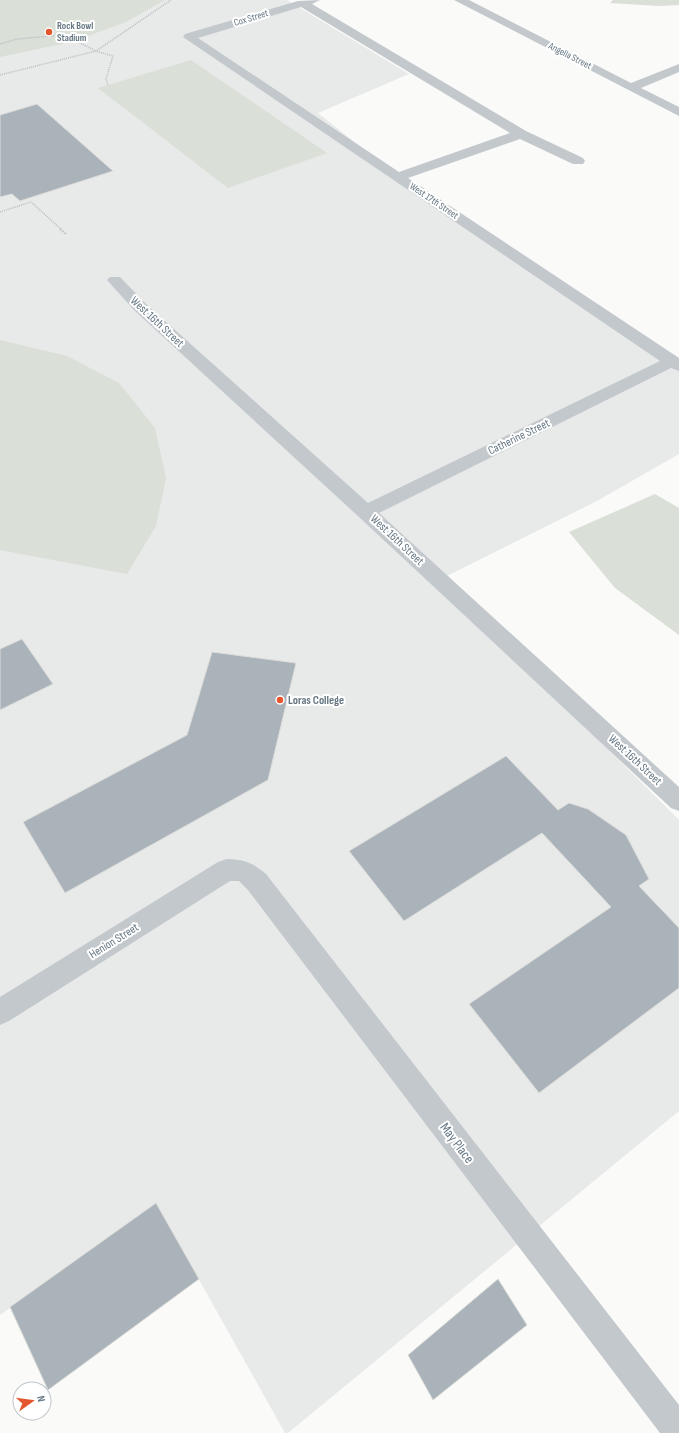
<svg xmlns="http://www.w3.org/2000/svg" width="679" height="1433" viewBox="0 0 679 1433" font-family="'Sofia Sans Condensed',sans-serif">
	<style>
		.built { fill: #e8e9e9 }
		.green { fill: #dadfd7 }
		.building { fill: #aab3b9; stroke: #dcdcda }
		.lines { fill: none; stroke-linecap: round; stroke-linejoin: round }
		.path-far1 { stroke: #bbbfc2; stroke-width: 1.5; stroke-dasharray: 1 1; stroke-linecap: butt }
		.path { stroke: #bbbfc2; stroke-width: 2; stroke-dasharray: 1.5 1.5; stroke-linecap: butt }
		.minor { fill: #c3c8cc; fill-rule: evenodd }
		.poi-dot { fill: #e4572e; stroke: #fff; stroke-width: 1.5 }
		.labels { text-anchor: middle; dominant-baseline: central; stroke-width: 4; stroke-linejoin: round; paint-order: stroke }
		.far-street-label { font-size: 10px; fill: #657683; stroke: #fff }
		.far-poi-label { font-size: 10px; font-weight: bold; fill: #657683; stroke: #fff; text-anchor: start }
		.street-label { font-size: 12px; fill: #657683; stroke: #fff }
		.poi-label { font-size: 12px; font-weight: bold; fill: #657683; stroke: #fff; text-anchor: start }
		.near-street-label { font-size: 14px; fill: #657683; stroke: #fff }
	</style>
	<rect width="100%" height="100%" fill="#fafaf8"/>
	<path class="built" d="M0,0h287l122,74 -91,39 80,64 281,189v88l-82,47 -158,79 240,240v291l-391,322h-3l-129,-230 -156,112z"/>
	<path class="green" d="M0,0h165l-39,22 -55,20 -71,15z
		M613,0h66v5l-20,1 -49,-3z
		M191,60l136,93 -99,35 -130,-100z
		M0,340l67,16 52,27 36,45 11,50 -10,48 -29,48 -127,-24z
		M655,494l24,14v127l-64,-47 -46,-56z"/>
	<path class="building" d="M37,104l76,67 -93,30 -8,-7 -12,3v-82z
		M22,639l31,45 -53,26v-61z
		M212,652l84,11 -28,117 -203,113 -42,-71 164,-87z
		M506,756l52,54 11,-7 19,6 38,26 23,44 -10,7 40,42v60l-140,105 -70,-89 142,-97 -69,-74 -138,88 -55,-70z
		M156,1203l43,76 -151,111 -38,-83z
		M498,1279l29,46 -94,75 -25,-45z"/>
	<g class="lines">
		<path class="path-far1" d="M0,44l17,-5 47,-4 32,16 17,5 -7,23 2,6
			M0,75l96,-24 75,-51
			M0,212l31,-10 31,28"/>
		<path class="path" d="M60,229l6,5"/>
		<path class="minor" d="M320,0l-8,4 214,127 57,27 2,3 -2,3h-10l-53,-25 -112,39 271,180v13l-8,-3 -292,145 300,274v24l-8,-3 -312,-291 -225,-207 -27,-30 3,-3h10l26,27 222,199 292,-142 -477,-324 2,-3 113,-33zM301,7l209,126 -111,39 -201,-134z
			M454,0h15l162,83 48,-19v8l-38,16 38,19v9z
			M227,859c19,1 24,3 39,15l413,531v28h-19l-412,-543 -9,-9h-9l-221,140 -9,4v-28l218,-135z"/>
	</g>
	<g class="poi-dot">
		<circle cx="49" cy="32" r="4"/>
		<circle cx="280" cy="700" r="4"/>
	</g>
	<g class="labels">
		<g class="far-street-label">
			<text transform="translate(251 18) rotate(-17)">Cox Street</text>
			<text transform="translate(570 56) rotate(27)">Angella Street</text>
			<text transform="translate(434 201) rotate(34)">West 17th Street</text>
		</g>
		<g class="far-poi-label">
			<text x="57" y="26">Rock Bowl<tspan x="57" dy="12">Stadium</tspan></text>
		</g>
		<g class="street-label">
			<text transform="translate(157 322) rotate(43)">West 16th Street</text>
			<text transform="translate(519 437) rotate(-26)">Catherine Street</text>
			<text transform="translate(397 540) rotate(43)">West 16th Street</text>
			<text transform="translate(635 760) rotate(43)">West 16th Street</text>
			<text transform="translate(114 941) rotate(-32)">Henion Street</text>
		</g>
		<g class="poi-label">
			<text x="288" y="700">Loras College</text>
		</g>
		<g class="near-street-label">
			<text transform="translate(457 1143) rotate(53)">May Place</text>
		</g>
	</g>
	<g transform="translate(32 1401) rotate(76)"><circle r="19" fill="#ffffff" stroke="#c1c8cd"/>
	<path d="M0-3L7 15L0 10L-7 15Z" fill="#e4572e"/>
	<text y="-6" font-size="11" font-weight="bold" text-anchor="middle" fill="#657683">N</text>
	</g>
</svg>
